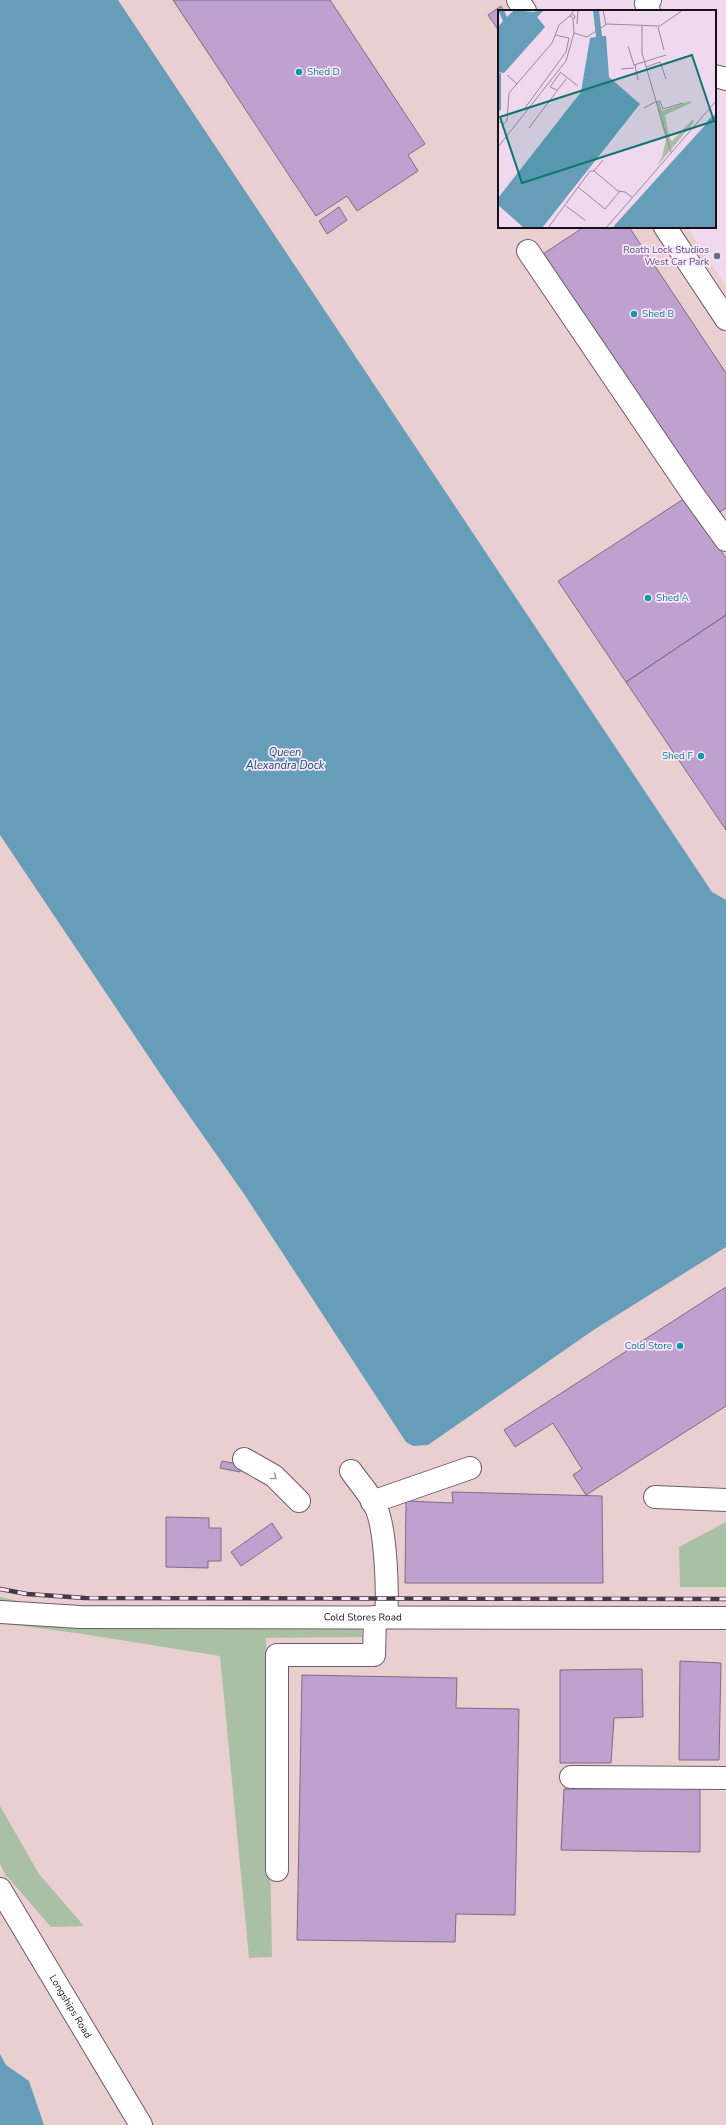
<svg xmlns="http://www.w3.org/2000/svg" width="726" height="2125" viewBox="0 0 726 2125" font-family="'Nunito Sans',sans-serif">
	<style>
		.industrial { fill: #eacfd0 }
		.green { fill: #a9c0a4 }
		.water { fill: #669eba }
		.building { fill: #bea1ce; stroke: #7b6c84 }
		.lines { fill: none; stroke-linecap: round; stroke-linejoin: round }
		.minor-casing { stroke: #6f5b6f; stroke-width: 24 }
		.minor { stroke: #fff; stroke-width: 22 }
		.rail-casing { stroke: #453944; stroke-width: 4.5 }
		.rail { stroke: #fde5fd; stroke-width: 3; stroke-dasharray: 9; stroke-linecap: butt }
		.oneway { stroke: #a39fa3 }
		.culture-dot { fill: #0f9aa8; stroke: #fde5fd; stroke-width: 1.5 }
		.service-dot { fill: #5c6f8a; stroke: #fde5fd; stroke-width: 1.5 }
		.labels { text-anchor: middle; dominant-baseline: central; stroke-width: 3.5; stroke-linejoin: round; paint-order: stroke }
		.culture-label { font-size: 10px; fill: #0d838f; stroke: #fde5fd; text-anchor: start }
		.service-label { font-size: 10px; fill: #4e5e75; stroke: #fde5fd; text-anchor: end }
		.street-label { font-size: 10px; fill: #181018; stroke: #fde5fd }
		.water-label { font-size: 11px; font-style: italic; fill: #085571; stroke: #fde5fd }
		.inset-road { fill: none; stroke: #9a8899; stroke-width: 1 }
		.view { fill: #0f766e; fill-opacity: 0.15; stroke: #0f766e; stroke-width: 2 }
		.inset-edge { fill: none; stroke: #181018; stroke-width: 2 }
	</style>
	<rect width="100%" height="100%" fill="#f0d8ef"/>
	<path class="industrial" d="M0,0h534l7,11h-42v216h188l39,59v1839h-682l-15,-44 -23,-16 -6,-11z"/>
	<path class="green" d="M726,1522v65h-46l-1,-40z
		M0,1597l36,8 327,2 -1,30 -96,1 6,319 -23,1 -29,-302 -137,-22 -83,-11z
		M0,1806l39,68 45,52 -33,1 -46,-53 -5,-10z"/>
	<path class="water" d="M0,0h118l594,892 14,8v347l-131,82 -167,116 -15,1 -7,-4 -162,-248 -77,-110 -167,-249z
		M0,2054l6,11 23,16 15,44h-44z"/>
	<path class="building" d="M173,0h157l95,144 -17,11 10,16 -61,40 -10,-15 -31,20z
		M501,6l3,5h-5v20l-11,-16z
		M339,207l8,13 -20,14 -8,-13z
		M584,227h45l97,146v135l-11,7 -172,-261z
		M685,498l41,60v57l-100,67 -68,-101z
		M726,615v215l-100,-148z
		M726,1287v119l-140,89 -13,-20 9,-6 -29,-46 -38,24 -11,-17z
		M222,1461l20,4 -2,7 -20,-4z
		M452,1492l150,4 1,87h-198l1,-82 47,2z
		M166,1517l43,1v10h12v33h-13v7l-42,-1z
		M272,1523l10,15 -41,28 -10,-14z
		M680,1661l41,2 -2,97h-40z
		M642,1669l1,48 -29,1 -3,45h-51v-93z
		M302,1675l155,3 -1,30 63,1 -4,206 -59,-1 -1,28 -158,-2z
		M700,1788v64l-139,-2 3,-61z"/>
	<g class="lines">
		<g class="minor-casing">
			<g id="minor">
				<path d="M518,0l7,11"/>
				<path d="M649,11l-3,-7 4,-4"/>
				<path d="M715,76l11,3"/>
				<path d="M665,227l61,92"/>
				<path d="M528,251l164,242 34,47"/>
				<path d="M244,1459l30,17 25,25"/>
				<path d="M351,1471c8,12 21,25 26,39 9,23 11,82 9,107"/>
				<path d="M655,1497l71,3"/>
				<path d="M372,1502l98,-34"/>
				<path id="s1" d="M0,1612l80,5 646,1"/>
				<path d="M571,1777l155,1"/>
				<path d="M277,1870v-215h97l1,-38"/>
				<path id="s2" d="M0,1889l141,236"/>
			</g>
		</g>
		<use href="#minor" class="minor"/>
		<g class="rail-casing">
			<path id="rail" d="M0,1589l27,5 58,4 641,1"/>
		</g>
		<use href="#rail" class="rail"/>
	</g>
	<defs><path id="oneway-chevron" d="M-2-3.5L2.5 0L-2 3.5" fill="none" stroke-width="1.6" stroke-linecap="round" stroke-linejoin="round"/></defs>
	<use class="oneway" href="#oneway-chevron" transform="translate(274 1477) rotate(39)"/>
	<g class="culture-dot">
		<circle cx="299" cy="72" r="4"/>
		<circle cx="634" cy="314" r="4"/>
		<circle cx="648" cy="598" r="4"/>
		<circle cx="701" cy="756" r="4"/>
		<circle cx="680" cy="1346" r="4"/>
	</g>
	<circle class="service-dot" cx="717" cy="256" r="4"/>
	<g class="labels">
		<g class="culture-label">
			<text x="307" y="72">Shed D</text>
			<text x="642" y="314">Shed B</text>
			<text x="656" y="598">Shed A</text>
			<text x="693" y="756" text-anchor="end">Shed F</text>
			<text x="672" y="1346" text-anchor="end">Cold Store</text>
		</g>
		<g class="service-label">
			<text x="709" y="250">Roath Lock Studios<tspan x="709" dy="12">West Car Park</tspan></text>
		</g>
		<g class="street-label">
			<text stroke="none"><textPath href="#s1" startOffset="363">Cold Stores Road</textPath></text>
			<text stroke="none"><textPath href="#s2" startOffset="137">Longships Road</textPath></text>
		</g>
		<g class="water-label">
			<text x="285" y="752">Queen<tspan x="285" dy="13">Alexandra Dock</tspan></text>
		</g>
	</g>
	<g transform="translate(498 10)">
		<rect width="218" height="218" fill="#f0d8ef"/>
		<path d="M193,91v2l-26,12 4,22 3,4 21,-22 1,3 -37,44 5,-9 4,-17 -10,-37 3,-1 3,9z" fill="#a9c0a4"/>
		<path d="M0,0h6l3,7 7,-7 19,2 11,-2 -7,7 8,10 -41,46 -6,-1v-45l5,-6zM95,0h6l3,26h4l3,41 31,27 -98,124h-18l-26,-23v-7l83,-106 9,-54 6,-1zM0,63h3v36l-3,4zM218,104v114h-104l97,-109z" fill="#669eba"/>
		<path d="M209,111l1,1 -96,106h-1l39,-47z" fill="#f0d8ef"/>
		<path class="inset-road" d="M105,0l3,15M74,4l3,2 -1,3 -4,-3 4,-6M79,14l1,-14M144,16v27l29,99M160,17l6,23M76,23l13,4 20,-13 53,2 23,-16M130,36l6,19 32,-10M137,55l3,15M148,57l14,-5 6,17M123,59l13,-1M62,62l18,14M9,65l10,9M59,80l-7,-3 10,-14M159,92l3,-1 3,8 20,-6M27,98l41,-56 3,-14 -14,-3M146,98l13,-7M0,111l5,3 4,-3 2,-28 43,-50 7,-18 12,-10M31,118l37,-49M0,137l68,-86 8,-28 -1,-14M105,150l-9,11 24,20 7,1 7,5M80,177l27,22 15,-18M68,196l20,15M50,218l42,-57h4M108,218l110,-127"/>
		<path class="view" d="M194,45l22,66 -192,62 -22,-66z"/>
		<rect width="218" height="218" class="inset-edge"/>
	</g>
</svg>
